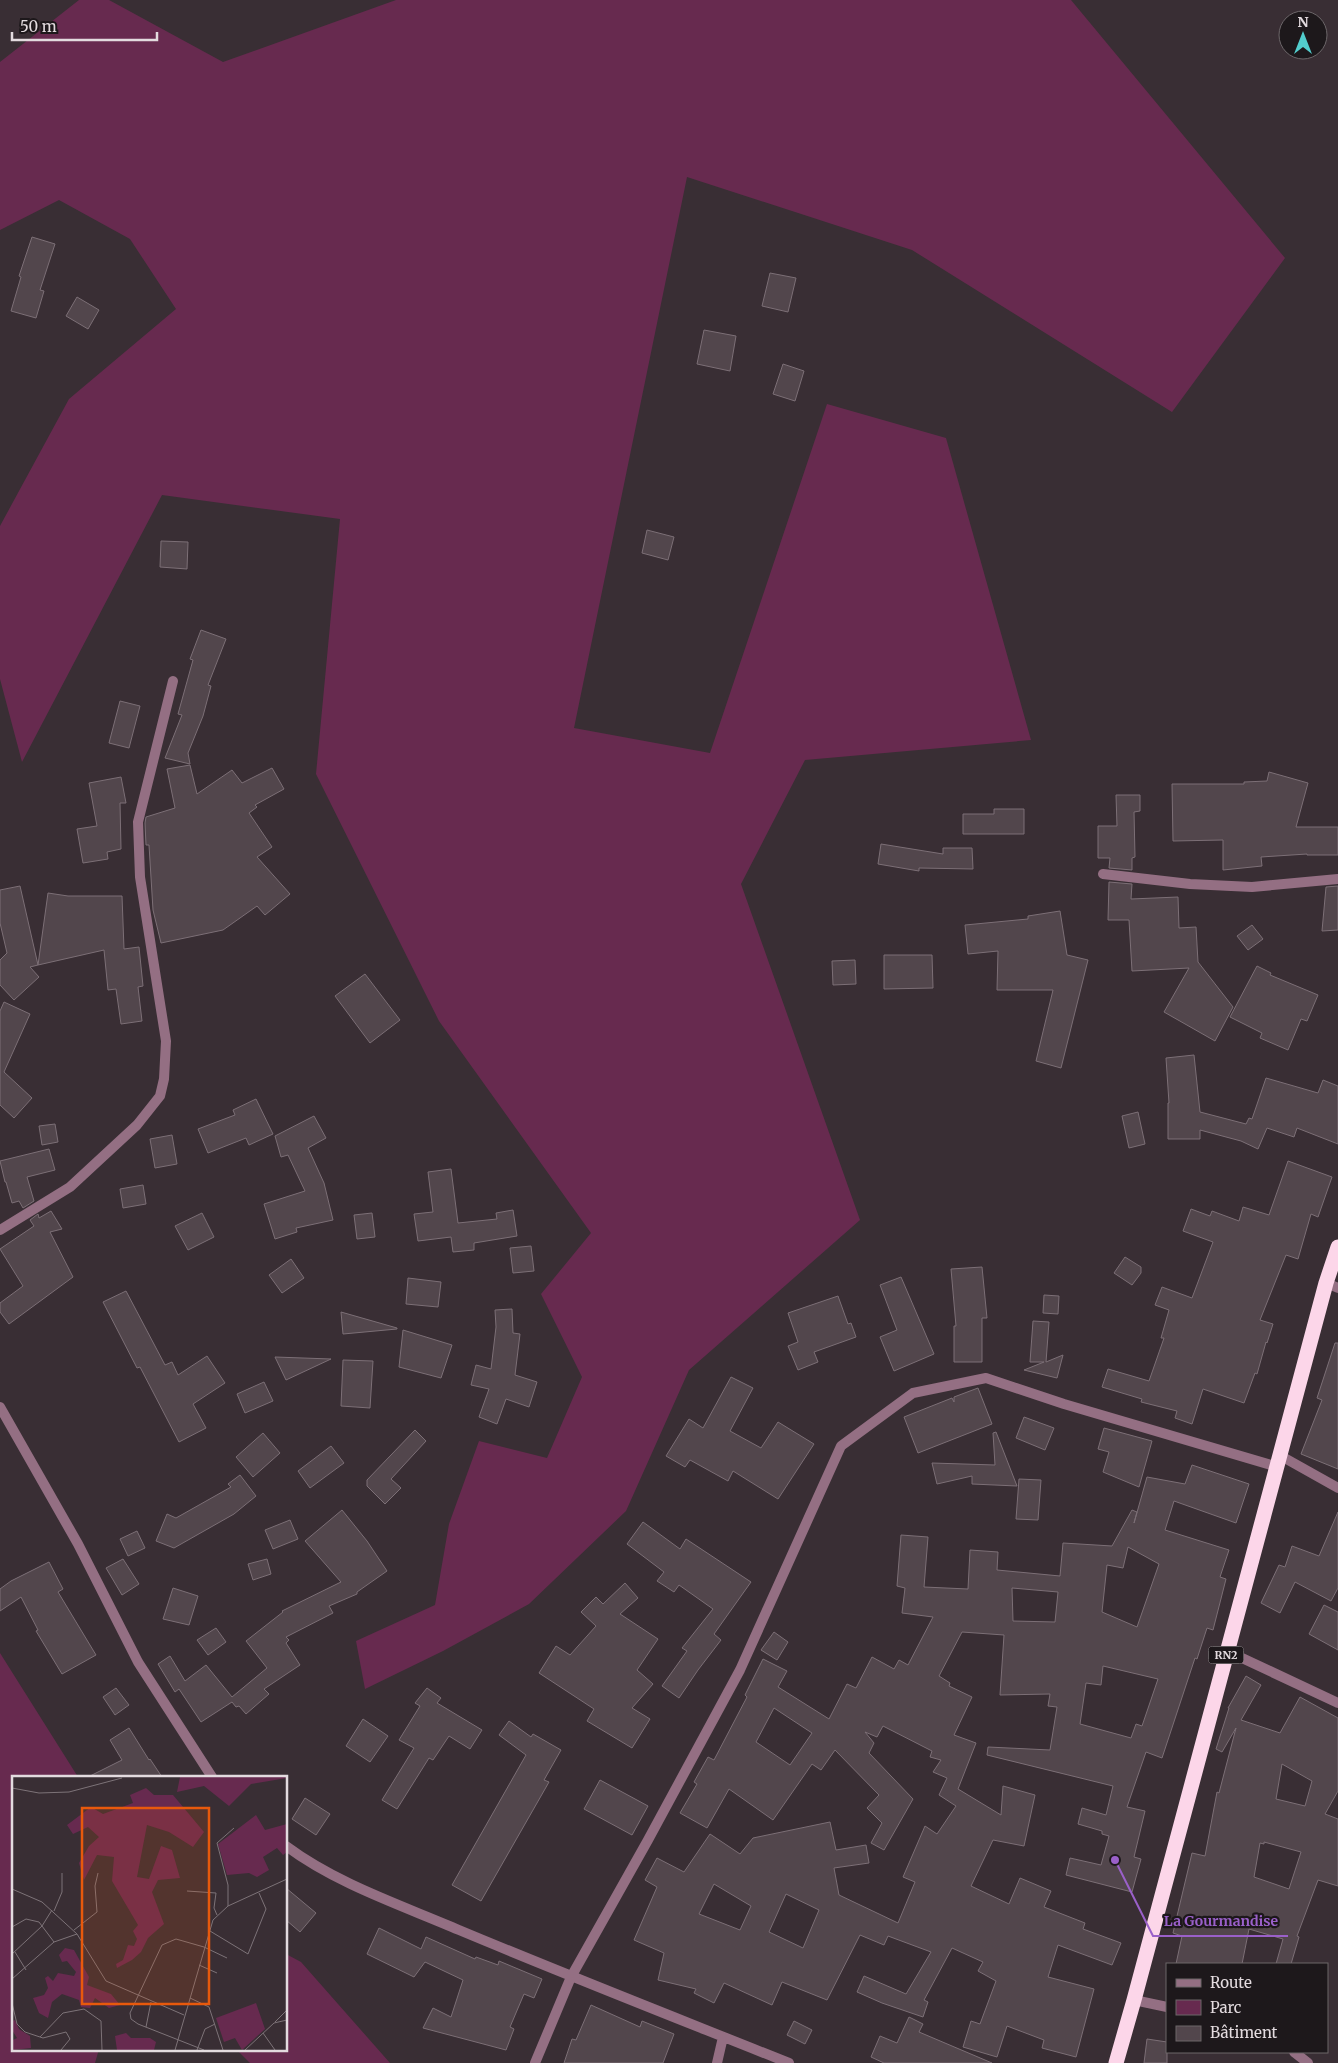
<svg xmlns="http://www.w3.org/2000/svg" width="1338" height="2063" viewBox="0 0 1338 2063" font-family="Merriweather,serif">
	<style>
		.green { fill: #672a4f }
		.building { fill: #52464c; stroke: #7c6f76; fill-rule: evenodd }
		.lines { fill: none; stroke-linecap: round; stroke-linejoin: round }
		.street { stroke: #946f83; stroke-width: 10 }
		.highway { stroke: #fcd6e9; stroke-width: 15 }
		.labels { text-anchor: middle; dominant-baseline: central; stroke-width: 4.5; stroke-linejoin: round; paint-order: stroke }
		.shield { fill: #1d181b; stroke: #a8a0a4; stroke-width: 1 }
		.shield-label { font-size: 11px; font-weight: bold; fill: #e3dbdf }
		.inset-road { fill: none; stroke: #7d7378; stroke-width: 1 }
		.view { fill: #e8590c; fill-opacity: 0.15; stroke: #e8590c; stroke-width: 2.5 }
		.inset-edge { fill: none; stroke: #e3dbdf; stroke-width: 2.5 }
		.leader { fill: none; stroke: #9a60c9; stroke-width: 2 }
		.callout-dot { fill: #9a60c9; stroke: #1d181b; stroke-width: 2 }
		.callout-label { font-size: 14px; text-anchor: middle; font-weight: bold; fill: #9a60c9; stroke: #1d181b; stroke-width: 4.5; stroke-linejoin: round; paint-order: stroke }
	</style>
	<rect width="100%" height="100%" fill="#392e34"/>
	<path class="green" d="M79,0h30l114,62 173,-62h675l214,258 -113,154 -260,-162 -225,-73 -113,551 136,25 117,-349 119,34 85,302 -226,20 -64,124 119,336 -171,150 -63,141 -97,93 -86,47 -78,38 -9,-48 79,-36 14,-81 30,-83 68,17 35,-81 -41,-83 50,-61 -152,-212 -123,-247 24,-255 -178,-24 -140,267 -22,-83v-153l69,-127 107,-90 -46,-70 -71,-39 -59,30v-168z
		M0,1653l78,124h-64v272h85l-4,14h-95z
		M286,1954l15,8 89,101h-140l-14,-14h50z"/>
	<path class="building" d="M32,237l23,7 -15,46 4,1 -8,27 -25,-7 10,-34 -2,-1z
		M770,273l26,5 -8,34 -26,-6z
		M77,297l22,13 -11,19 -22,-13z
		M704,330l32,6 -6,35 -33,-7z
		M783,364l21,7 -9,30 -22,-7z
		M647,530l27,7 -6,23 -26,-7z
		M161,541l27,1 -1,27 -27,-2z
		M201,630l25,9 -18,46 3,1 -8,30 -15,37 2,11 -25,-6 17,-43 -4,-1 15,-54 -3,-1z
		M120,701l20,5 -11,42 -20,-5z
		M190,765l7,29 35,-24 10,13 30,-15 12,21 -29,16 2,2 -8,6 23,34 -15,10 33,37 -25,21 -8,-9 -34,24 -62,13 -8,-33 -4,-65h-3l-1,-22 1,-6 29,-9 -8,-39z
		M1269,772l39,11 -12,44h42v28h-31v-1l-46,3 1,9 -39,4v-30l-50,1 -1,-57h72v-2l23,-1z
		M121,777l5,26h-6l1,46 -14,3 1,7 -25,4 -6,-34 20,-3 -8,-43z
		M1116,795h24v16l-6,1 1,45 -3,1v12l-23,-2 1,-10h-12v-32h19z
		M994,809h30v25h-61v-20h31z
		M881,844l62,10v-6h29l1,21 -54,-1v3l-41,-7z
		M1109,882l23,2 -1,15 47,-2 1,31 17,-1 2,35 35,45 -18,34 -51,-29 25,-44 -57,3 -3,-51h-21z
		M20,886l18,79 -8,2 9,10 -25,23 -14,-15v-25l7,-7 -7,-30v-33z
		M1338,886v44l-16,1 4,-44z
		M48,893l20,3h54l2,53 15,-2 4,39 -5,1 4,34 -21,3 -5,-35 -8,1 -4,-40 -66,15z
		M1060,911l7,44 21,5 -27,108 -25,-7 17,-71h-56l1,-39 -30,3 -3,-29 63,-6v-3z
		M1252,925l11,14 -15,11 -11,-14z
		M884,955h48l1,33 -49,1z
		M855,960l1,24 -23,1 -1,-24z
		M1257,966l14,7 -1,2 48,20 -11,26 -6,-2 -13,31 -28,-12 2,-5 -32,-16z
		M365,974l35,46 -30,23 -35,-47z
		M4,1002l26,12 -26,58 28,26 -18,20 -14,-13v-94z
		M1194,1055l6,57 46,12 3,-6 3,1 14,-41 52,15 5,-13 15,6v58l-41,-16 -3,9 -27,-9 -9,21 -17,-8 -41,-11v9h-32v-36h1l-3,-45z
		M256,1099l17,35 -24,11 -3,-7 -38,15 -10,-24 37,-14 -2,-5z
		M1138,1112l7,32 -16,4 -7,-32z
		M314,1116l12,22 -18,10 16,35 9,37 -37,8 1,4 -22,7 -11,-35 41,-13 -17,-36 -7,2 -6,-21z
		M55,1124l3,18 -16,3 -3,-19z
		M172,1135l5,29 -22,4 -5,-29z
		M49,1149l6,21 -28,7 7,24 -11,7 -4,-7 -7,2 -6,-21h-1l-5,-21z
		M1288,1161l44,16 -14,40 -7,-3 -13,45 -12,-4 -26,65 13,4 -6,19 -1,-1 -9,32 -2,-1 -11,30 -41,-14 -11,35 -17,-6 2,-7 -36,-9 1,-3 -40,-12 6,-18 41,12 15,-43h-3l8,-28 -14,-5 7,-18 30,11 21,-56 -30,-11 8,-22 19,7 2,-5 27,10 4,-14 26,8z
		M451,1169l7,54 39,-4 -1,-6 17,-3 4,26 -43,7v7l-21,2 -2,-15 -33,4 -4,-27 19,-2 -5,-40z
		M143,1185l3,19 -23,4 -3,-19z
		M51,1211l11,18 -12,3 23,45 -64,47 -9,-12v-9l23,-17 -23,-37 34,-23 -4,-6 8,-6 1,4z
		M202,1213l12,24 -26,13 -13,-24z
		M372,1213l3,24 -18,2 -3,-24z
		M531,1246l3,25 -21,2 -3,-25z
		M1125,1257l16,10v6l-9,12 -18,-12z
		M291,1259l13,19 -22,15 -13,-18z
		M982,1267l5,51h-5v44h-28v-36h2l-5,-57z
		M901,1277l33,77 -40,17 -14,-34 17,-7 -17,-45z
		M408,1278l33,4 -3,25 -32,-3z
		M126,1291l39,74 7,-3 6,13 29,-19 18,27 -32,21 13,24 -27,14 -39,-75 -3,1 -34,-66z
		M1044,1295l15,1 -1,18 -15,-1z
		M838,1296l10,28 3,-1 5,14 -42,15 4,10 -20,8 -10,-24 10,-4 -10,-29z
		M512,1309l1,24 7,1 -5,41 22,7 -8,25 -23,-8 -9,25 -18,-7 10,-28 -18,-4 5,-20 15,4 5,-42 -1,-17z
		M341,1312l56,16v1l-54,5z
		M1033,1321l16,1 -3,40 17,-7 -6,23 -33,-8 20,-8h-14z
		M403,1330l49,15 -11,33 -42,-11z
		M1335,1343h3v126l-37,-15 21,-54 -5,-2z
		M275,1357l56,2 -45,21z
		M343,1360l30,1 -3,47 -29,-2z
		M731,1377l22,11 -23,43 31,17 17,-26 36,22 -36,55 -45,-28 -5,10 -38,-21 -5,7 -19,-11 23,-37 14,9z
		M264,1382l9,19 -28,12 -8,-19z
		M978,1388l14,36 -74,29 -14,-36 48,-19 2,4v-5z
		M1024,1417l30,11 -9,22 -29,-12z
		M1104,1428l48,13 -13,46 -36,-15 6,-20 -11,-3z
		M415,1430l11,11 -35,38 10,9 -16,16 -18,-18v-6z
		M996,1432l21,54 -45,-2v-8l-35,8 -5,-21 63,2 -2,-32z
		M263,1433l17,20 -27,24 -17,-20z
		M331,1446l13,17 -34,25 -12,-17z
		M1192,1465l57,19 -13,39 -62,-22 -9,29 64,20 -9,27 6,2 -13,51 -6,-2 -10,31 -2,-1 -33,100 -16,-6 -19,55 18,4 -11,46 7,2 -9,33 -66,-17 4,-17 31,7 8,-29 -7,-2v-3l-24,-7 4,-16 24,7 7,-29 -126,-31 1,-8 62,3 7,-43 -9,-1 2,-12 -50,1 4,-60 -42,-3 -23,44 11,7 -1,3 23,11 -18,38 22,8 -18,46 43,26 2,-29 32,9 -11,51 -31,-6 -22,46 38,18 11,-26 31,13 -7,16 41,16 -2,6 38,14 -9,22 -54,-20 -10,32 46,12 -18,68 -34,-9 2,-8 -37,-14 -10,31 -34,-10 8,-26 9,3 16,-43 -18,-10 5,-9 -31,-14 -28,52 4,2 -5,15 -41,-14 -25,-11 7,-16 42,18 25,-42 -43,-16 -4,9 -24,-10 -33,65 -45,-18 -10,23 -48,-22 -10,20 -20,-10 2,-4 -38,-9 6,-27 -30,-13 23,-53 -12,-7 12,-22 27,14 26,-38 30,20 13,-16 77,-16 6,28 30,-5 3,18 -35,5 5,27 59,28 17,-41 -12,-5 22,-51 12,8 19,-28 -17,-11 8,-17 -14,-6 8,-12 -11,-3 2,-6 -49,-25 -6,11 -12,-5 9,11 -5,10 44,46 -29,51 -13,-7 11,-20 -15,-15 12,-13 -44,-45 -14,20 -9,-6 -39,56 -44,-31 -22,39 -27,-15 17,-29 -3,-2 14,-25 6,3 33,-63 -2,-2 18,-36 24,12 -9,16 51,32 18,-35 9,4 16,-31 22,12 5,-9 9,5 25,-48 -31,-4 3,-25 -8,-2 4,-51 27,2 -4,50 44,2 2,-39 28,2 -1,18 63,6 3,-33 49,3 20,-36 5,2 -3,11 13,-46 38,7zM1128,1547l31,17 -22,63 -35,-15 5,-47 16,3zM1012,1588l46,4 -3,30 -42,-1zM1103,1666l55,13 -16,47 -6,-2 -5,14 -51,-14 6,-41 15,2zM774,1708l38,25 -22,32 -34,-23zM714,1884l37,22 -11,24 -41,-16zM786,1894l33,16 -16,38 -34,-16z
		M240,1475l16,21 -22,18 -60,34 -18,-7 11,-27 9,4 55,-31 -3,-3z
		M1019,1479l22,1 -3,40 -22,-1z
		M342,1510l25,31 20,30 -30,21v2l-28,12 4,7 -47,24 3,3 -3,3 14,22 -36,24 5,5 -23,20 -7,-8 -3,1 -4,-5 -31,20 -22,-33 -4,3 -17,-28 12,-8 15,25 21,-16 26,32 35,-29 -21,-27 37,-29 -1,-1 59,-29 -36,-41z
		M1338,1512v76l-7,13 -36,-19 -15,31 -19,-10 18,-38 6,2 7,-21 27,10z
		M290,1520l8,19 -25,10 -8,-19z
		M643,1522l37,27 6,-10 65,43 -37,52 7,6 -23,30 -19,28 -17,-12 25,-35 -5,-3 31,-39 -34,-24 -5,7 -17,-11 7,-9 -37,-28z
		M137,1531l8,17 -17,8 -8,-17z
		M123,1559l16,25 -17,11 -16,-27z
		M267,1559l4,15 -18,6 -5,-16z
		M49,1562l14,27 -5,3 38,63 -34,19 -26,-43 2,-1 -17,-33 -21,14v-22l11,-8z
		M625,1583l13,15 -18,16 38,25 -21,31 16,14 -21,24 18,11 -18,29 -45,-27 7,-12 -55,-36 17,-27 14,9 26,-29 -15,-14 15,-15 7,7z
		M173,1588l25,8 -9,29 -26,-6z
		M1324,1605l14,7v38l-29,-16z
		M216,1628l10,14 -18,13 -11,-15z
		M774,1632l14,10 -11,18 -16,-10z
		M1246,1676l15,9 -20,35 39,13 20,-36 38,21v73l-13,23 13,5v67l-20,-6 -21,56 2,1 -8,27h-15l7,-25 -34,-10 -7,35h-66l6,-28 -9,-3 19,-80 13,3 12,-64 2,1 17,-65 -14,24 -6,-3 13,-41h-1zM1282,1764l30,17 -7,25 -29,-7zM1264,1842l37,10 -12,37 -35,-12 6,-34 4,1z
		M116,1688l13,17 -14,10 -12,-18z
		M427,1688l14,10 -4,5 45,27 -12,19 -21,-13 -16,24 -4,-2 -32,51 -15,-9 32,-52 -15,-8 21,-34 -5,-3z
		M363,1719l25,17 -18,26 -24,-16z
		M509,1721l22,16 2,-3 28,16 -17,30 5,2 -68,119 -29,-16 74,-130 -27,-20z
		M129,1728l20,32 1,-1 12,18h-74l34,-17 -12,-20z
		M600,1780l48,26 -16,29 -48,-26z
		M305,1798l25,16 -14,21 -24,-16z
		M286,1888l30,25 -16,19 -14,-12z
		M379,1928l42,21 5,-12 49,22 1,-2 22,8 1,-4 43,18 -8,19 -10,-4 -14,33 4,2 -8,21 -83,-22 10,-20 18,9 12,-37 -38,-18 -11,15 -47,-23z
		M591,2005l49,22 2,-6 32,13 -11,29h-99l8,-24 4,1z
		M909,2017l14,7 -4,8 73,31h-108l-13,-6 9,-21 17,7z
		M794,2021l18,9 -7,14 -18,-9z
		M1147,2039l20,3v21h-23z"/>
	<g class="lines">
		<path class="street" d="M1103,874l87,10 62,3 86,-8
			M0,1230l70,-43 67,-62 23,-29 4,-17 2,-38 -26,-164 -2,-55 35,-141
			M1326,1283l12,5
			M0,1407l78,137 60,118 74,115
			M1281,1456l57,32
			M1227,1651l111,52
			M286,1846c51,38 115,59 173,84 110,46 220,89 330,133
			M1134,2000l33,7
			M1294,2052l14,11
			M535,2063l36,-86 77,-137 92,-170 101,-224 72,-53 73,-15 78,26 214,63
			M717,2063l6,-26"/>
		<path class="highway" d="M1116,2063l18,-63 192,-717 12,-36"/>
	</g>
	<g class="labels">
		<rect class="shield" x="1208.5" y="1646.5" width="35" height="17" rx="4"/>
		<g class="shield-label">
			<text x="1226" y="1655">RN2</text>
		</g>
	</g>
	<g transform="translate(12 1776)">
		<rect width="275" height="275" fill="#392e34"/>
		<path d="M168,1h107v1l-36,6 -22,22 -25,-20 -27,6zM134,12l8,7h19l31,37 -11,15 -24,-15 -22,-7 -10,52 12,2 12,-33 11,4 8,28 -22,2 -6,12 12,32 -16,14 -7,14 -9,8 -15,8 -1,-4 7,-4 5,-15 6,1 3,-7 -4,-8 5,-6 -26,-44 2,-24 -17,-2 -13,25 -5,-17 10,-17 10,-9 -11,-10 -15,7 -6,-9 24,-18 12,7 30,-11 -3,-8zM244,39l9,15 22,-6v28l-4,3 -6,-7 -14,9 6,13 -12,7 -8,-4 -22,2 -9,-31zM53,172l9,2 15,27 -2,8 24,9 9,11 -11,3 -14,-10 -5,10 -9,-1 -2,-7 -17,-6 -10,8 -4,16 -9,-5 -6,-15 11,-3 4,-7 -3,-10 3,-2 5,5 5,-8 16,3 2,-4 -9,-11 -5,1 -3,-7zM244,227l9,26 -23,21 -7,-12 -11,4 -8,-24zM3,244l4,9 11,7 1,12 -18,2v-10l4,-2 -5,-8v-9zM114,257l5,5h19l6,4 -2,8h-37l-2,-14z" fill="#672a4f"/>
		<path class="inset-road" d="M0,12l27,5 30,-1 53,-14M0,113l30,13 35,32M175,115l29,2 -2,15 3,7M216,130v-21l-11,-42 17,-15M42,135l8,-19v-19M0,151l14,-8 13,3 15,20M62,154l23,-18 -2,-26 3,-13M198,155l38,23 18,-45 -7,-16M192,171l-28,-8 -14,6 -32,68 1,6 7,5 66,26M192,171l23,11M3,176l11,18M0,178l30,-28 10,-16M187,189l18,8M0,203l42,-37 23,-8 29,47 78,34M178,222l19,9 14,43M0,227l5,21 8,8 18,6 23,-6 4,7 -9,11M263,246l12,-12M134,251l5,-25M251,257l12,17M28,261l23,-24 21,-4 17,12 1,29M163,274l38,-130 15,-14 59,-27M185,274l8,-21 10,-5M233,274l29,-27 13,-3"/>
		<path class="view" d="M70,32h127v196h-127z"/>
		<rect width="275" height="275" class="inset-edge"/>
	</g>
	<path class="leader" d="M1115 1860L1153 1936H1288"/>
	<circle class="callout-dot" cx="1115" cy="1860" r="5"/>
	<g class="callout-label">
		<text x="1221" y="1926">La Gourmandise</text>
	</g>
	<rect x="1166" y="1963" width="162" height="90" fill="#1d181b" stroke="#6c6669"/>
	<rect x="1176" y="1979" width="25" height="8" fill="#946f83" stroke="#6c6669"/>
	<text x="1210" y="1988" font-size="15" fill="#e3dbdf">Route</text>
	<rect x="1176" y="2000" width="25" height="15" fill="#672a4f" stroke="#6c6669"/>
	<text x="1210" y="2013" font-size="15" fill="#e3dbdf">Parc</text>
	<rect x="1176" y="2026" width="25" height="15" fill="#52464c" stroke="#6c6669"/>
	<text x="1210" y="2038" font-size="15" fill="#e3dbdf">Bâtiment</text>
	<g transform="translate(1303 35)"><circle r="24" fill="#1d181b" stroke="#6c6669"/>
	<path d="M0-4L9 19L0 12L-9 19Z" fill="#52cdcd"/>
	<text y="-8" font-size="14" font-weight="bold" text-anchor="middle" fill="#e3dbdf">N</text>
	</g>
	<path d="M12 32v8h145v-8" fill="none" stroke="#e3dbdf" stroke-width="2.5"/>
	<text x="20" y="32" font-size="15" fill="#e3dbdf" stroke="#1d181b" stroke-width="4" paint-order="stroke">50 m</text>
</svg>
